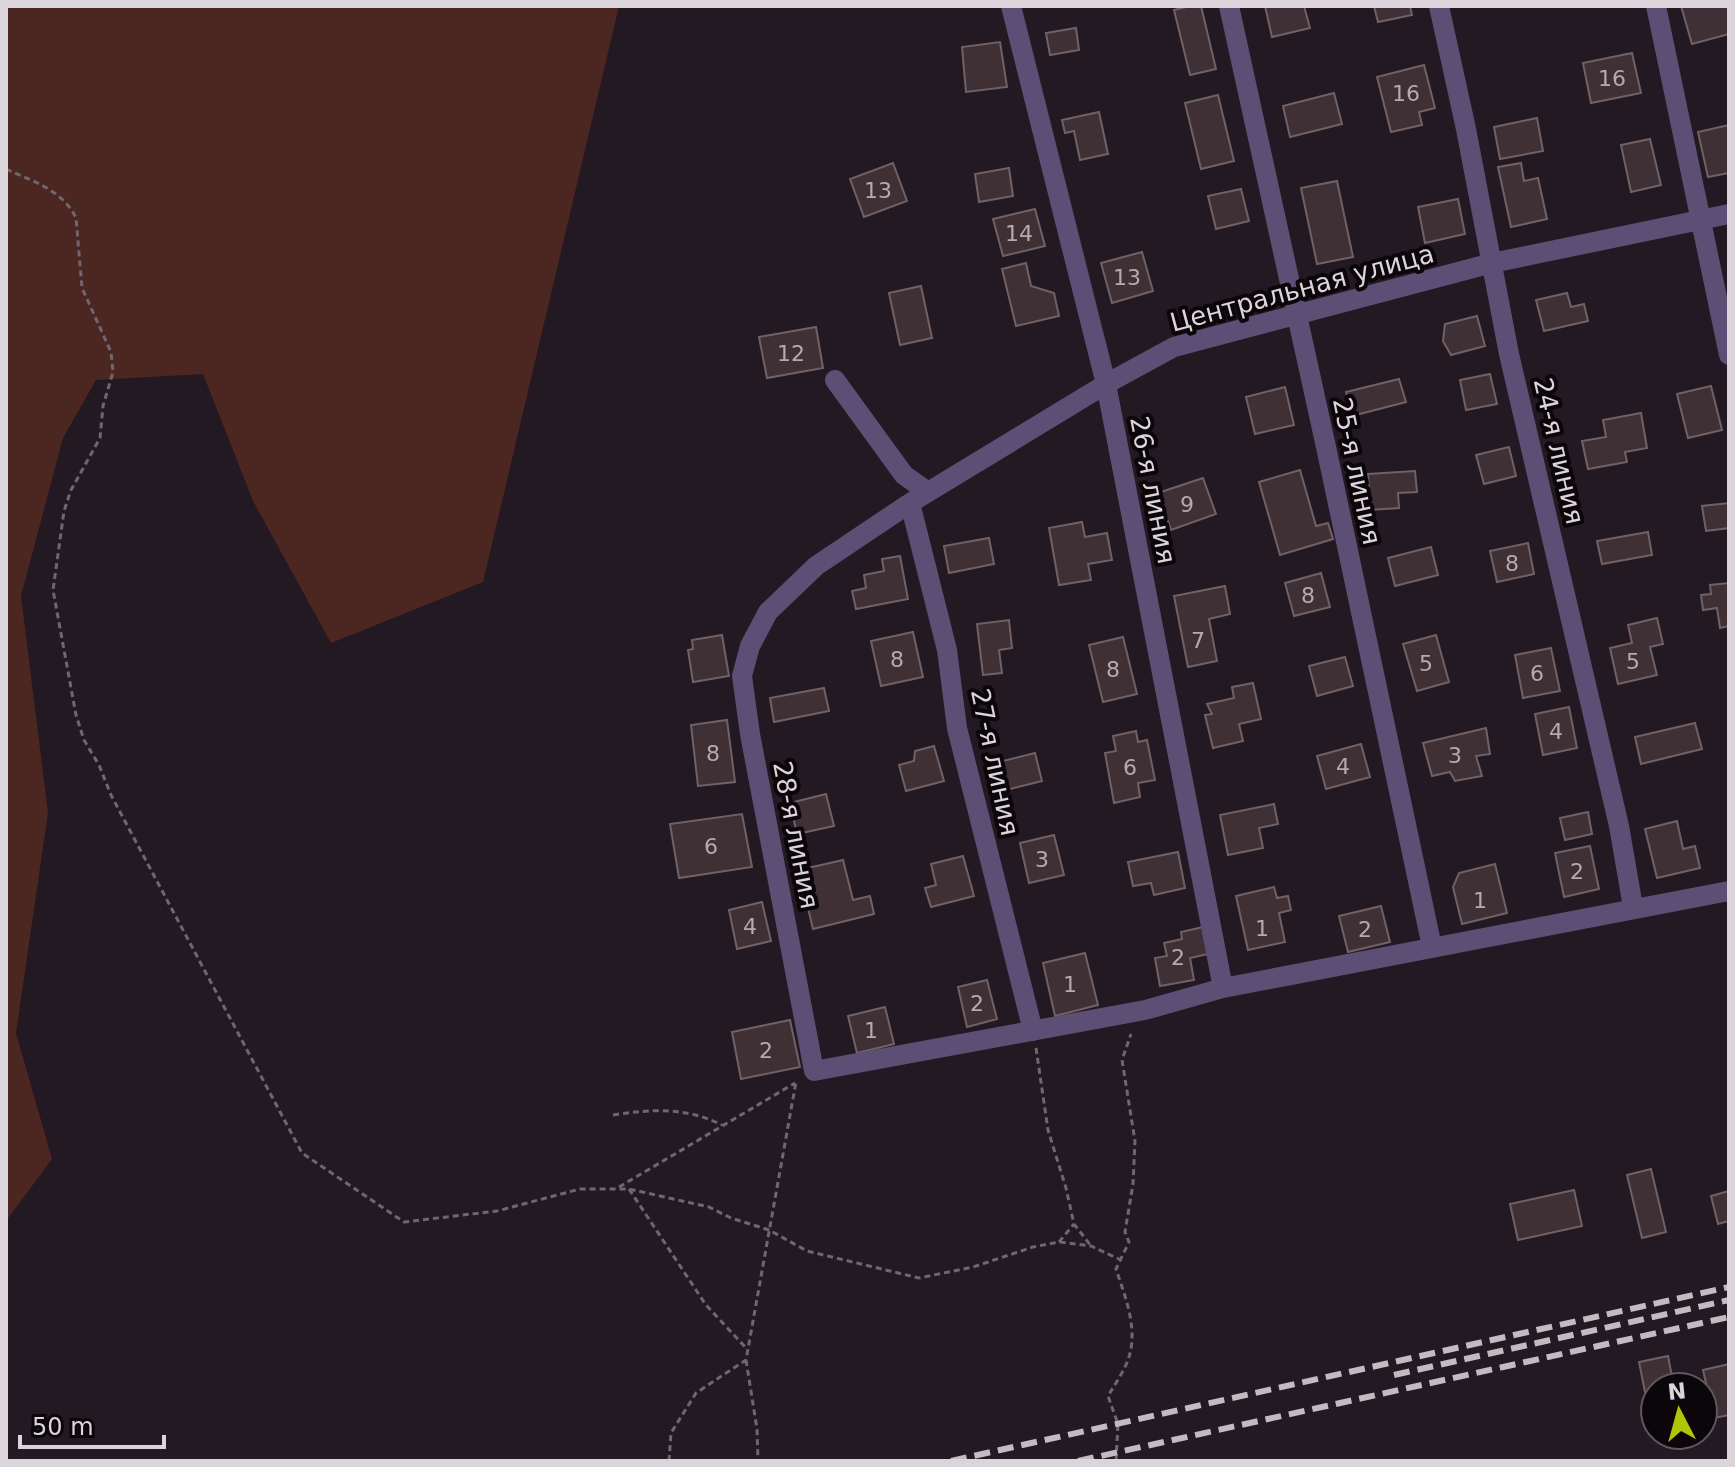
<svg xmlns="http://www.w3.org/2000/svg" width="1735" height="1467" viewBox="0 0 1735 1467" font-family="'DejaVu Sans',sans-serif">
	<style>
		.green { fill: #4c2621 }
		.building { fill: #3e3034; stroke: #716165; stroke-width: 2 }
		.lines { fill: none; stroke-linecap: round; stroke-linejoin: round }
		.path { stroke: #6f666e; stroke-width: 3; stroke-dasharray: 6 4; stroke-linecap: butt }
		.minor { stroke: #5c4e74; stroke-width: 20 }
		.rail { stroke: #c3bbc2; stroke-width: 6; stroke-dasharray: 16 8; stroke-linecap: butt }
		.labels { text-anchor: middle; dominant-baseline: central; stroke-width: 8; stroke-linejoin: round; paint-order: stroke }
		.number-label { font-size: 22px; fill: #b4abb0 }
		.street-label { font-size: 26px; fill: #dbd4da; stroke: #0a0609 }
	</style>
	<rect width="100%" height="100%" fill="#231922"/>
	<path class="green" d="M6,6h613l-136,576 -152,61 -78,-142 -50,-127 -107,6 -33,58 -42,158 27,217 -32,220 36,126 -46,62z"/>
	<path class="building" d="M1190,6h11l15,63 -26,6 -16,-65z
		M1265,6h39l6,22 -38,9z
		M1374,6h36l2,9 -34,7z
		M1681,6h48v28l-37,10z
		M1076,28l3,22 -29,5 -4,-22z
		M1000,42l7,45 -41,5 -4,-45z
		M1632,53l9,40 -50,10 -8,-40z
		M1424,65l11,43 -16,4 3,13 -31,7 -14,-55z
		M1334,93l8,31 -52,13 -7,-31z
		M1218,95l16,66 -33,8 -16,-66z
		M1099,112l9,42 -28,6 -6,-29 -9,2 -3,-13z
		M1537,118l6,33 -43,8 -6,-32z
		M1729,125v48l-21,4 -10,-45z
		M1650,139l11,46 -30,7 -10,-47z
		M893,163l14,38 -43,16 -14,-38z
		M1521,163l3,18 14,-3 9,41 -36,8 -13,-60z
		M1009,168l4,28 -34,6 -4,-28z
		M1337,181l16,76 -36,7 -16,-76z
		M1241,189l8,32 -33,8 -8,-33z
		M1458,199l7,35 -40,9 -7,-36z
		M1035,209l10,37 -42,10 -10,-37z
		M1142,252l11,39 -41,12 -11,-40z
		M1026,263l5,23 23,7 5,23 -43,10 -14,-57z
		M921,286l11,52 -32,7 -11,-52z
		M1567,293l4,14 13,-3 4,17 -44,10 -8,-31z
		M1477,316l8,30 -34,9 -8,-14 2,-17z
		M816,327l7,41 -56,10 -8,-41z
		M1490,374l7,30 -31,6 -6,-30z
		M1399,379l7,23 -54,14 -6,-24z
		M1711,386l11,44 -34,8 -11,-44z
		M1285,387l9,38 -39,9 -9,-37z
		M1641,413l6,35 -22,4 2,10 -39,7 -6,-28 24,-4 -3,-17z
		M1509,447l7,29 -32,8 -8,-29z
		M1300,470l16,56 12,-3 5,16 -53,16 -21,-73z
		M1415,471l2,21 -19,1 1,15 -29,2 -2,-36z
		M1203,478l13,36 -45,16 -13,-37z
		M1729,503v25l-23,3 -4,-25z
		M1082,522l3,15 22,-4 5,27 -24,4 3,16 -32,5 -10,-57z
		M1648,532l4,23 -50,9 -5,-23z
		M989,538l5,26 -45,9 -5,-27z
		M1528,543l6,31 -37,8 -7,-31z
		M1431,547l7,28 -43,11 -7,-28z
		M900,556l8,43 -52,10 -4,-18 14,-3 -2,-13 20,-4 -2,-12z
		M1321,573l9,34 -36,9 -9,-33z
		M1729,583v43l-9,2 -3,-20 -14,2 -2,-15 10,-1 -1,-9z
		M1225,586l5,28 -21,5 8,42 -29,6 -14,-71z
		M1657,618l6,26 -13,3 7,28 -39,9 -8,-36 22,-5 -4,-18z
		M1009,620l3,28 -13,2 3,23 -19,2 -6,-51z
		M913,632l10,45 -42,9 -10,-45z
		M722,635l7,41 -36,6 -5,-32 5,-1 -1,-9z
		M1436,635l13,47 -32,9 -14,-47z
		M1123,637l14,57 -34,8 -14,-57z
		M1551,648l9,43 -37,7 -8,-43z
		M1345,657l8,29 -36,10 -8,-30z
		M1253,683l8,36 -22,5 4,17 -30,7 -8,-33 7,-1 -5,-10 27,-6 -2,-11z
		M824,688l5,23 -55,11 -4,-24z
		M1569,707l8,41 -34,7 -8,-41z
		M727,720l8,62 -37,4 -7,-61z
		M1695,723l7,26 -61,15 -6,-27z
		M1486,728l4,26 -14,2 6,20 -27,5 -5,-9 -18,4 -9,-33z
		M1136,731l2,11 9,-2 8,40 -17,3 2,14 -26,6 -9,-50 11,-2 -3,-15z
		M1361,744l9,33 -44,12 -9,-33z
		M934,746l10,35 -38,10 -7,-26 15,-4 1,-10z
		M1035,753l7,28 -36,9 -7,-28z
		M826,794l8,32 -37,8 -7,-31z
		M1274,804l4,20 -19,4 4,20 -35,7 -8,-40z
		M1588,812l4,22 -27,6 -5,-22z
		M742,814l10,53 -73,11 -9,-54z
		M1677,821l6,28 12,-3 5,22 -43,10 -12,-49z
		M1054,835l10,40 -35,8 -9,-40z
		M1590,846l9,43 -35,8 -9,-44z
		M1178,852l7,36 -31,7 -3,-12 -18,3 -5,-24z
		M963,856l11,40 -43,11 -6,-19 11,-3 -5,-21z
		M843,860l10,40 17,-4 4,18 -61,15 -14,-59z
		M1495,864l12,49 -45,11 -9,-37 6,-14z
		M1274,887l3,11 11,-2 3,14 -12,3 6,29 -37,8 -12,-54z
		M762,902l9,39 -34,8 -8,-39z
		M1381,906l9,36 -42,10 -9,-36z
		M1203,927l5,27 -18,4 4,22 -34,6 -5,-28 12,-2 -3,-13 18,-4 -1,-7z
		M1085,953l13,52 -43,11 -12,-53z
		M987,980l10,39 -30,8 -9,-40z
		M885,1007l9,37 -37,9 -9,-37z
		M790,1020l10,47 -59,12 -9,-47z
		M1651,1169l15,63 -24,6 -15,-63z
		M1574,1190l8,36 -64,14 -8,-36z
		M1729,1191v30l-11,3 -7,-28z
		M1668,1356l6,31h-19v8l-9,2 -7,-35z
		M1729,1364v51l-15,3 -11,-48z"/>
	<g class="lines">
		<path class="path" d="M6,169c26,12 57,21 70,49l6,70 29,64 2,20 -10,34 -3,32 -29,52 -7,21 -11,79 23,125 8,25 15,25 12,30 191,358 102,69 93,-11 83,-22h49l80,18 22,11 38,12 38,21 112,27 54,-11 60,-20 26,-5 32,4 28,13
			M1036,1048l12,82 18,58 8,36 17,22
			M613,1115c39,-6 73,-8 109,10
			M619,1187l176,-104
			M629,1189l77,116 41,44
			M1059,1242l15,-18
			M746,1360l11,69 1,32
			M669,1461l2,-28 25,-40 50,-33 50,-278 2,-1
			M1116,1461l2,-37 -10,-28c7,-12 17,-26 21,-39 9,-29 -4,-61 -13,-88l13,-27 -4,-10 8,-48 2,-43 -13,-81 9,-26"/>
		<path class="minor" d="M1011,6l95,378 117,604
			M1229,6l97,441 106,500
			M1439,6l27,123 43,225 110,472 14,81
			M1656,6l73,349
			M1729,214l-237,49 -318,84 -68,37 -196,119 -94,63 -48,46 -18,34 -8,30 8,58 64,337 331,-61 78,-22 506,-97
			M835,380l69,95 24,17
			M910,503l37,147 10,78 76,303"/>
		<path class="rail" d="M1394,1375l335,-75
			M951,1461l778,-174
			M1078,1461l651,-144"/>
	</g>
	<g class="labels">
		<g class="number-label">
			<text x="1612" y="78">16</text>
			<text x="1406" y="93">16</text>
			<text x="878" y="190">13</text>
			<text x="1019" y="233">14</text>
			<text x="1127" y="277">13</text>
			<text x="791" y="353">12</text>
			<text x="1187" y="504">9</text>
			<text x="1512" y="563">8</text>
			<text x="1308" y="595">8</text>
			<text x="1198" y="640">7</text>
			<text x="897" y="659">8</text>
			<text x="1633" y="661">5</text>
			<text x="1426" y="663">5</text>
			<text x="1113" y="669">8</text>
			<text x="1537" y="673">6</text>
			<text x="1556" y="731">4</text>
			<text x="713" y="753">8</text>
			<text x="1455" y="755">3</text>
			<text x="1343" y="766">4</text>
			<text x="1130" y="767">6</text>
			<text x="711" y="846">6</text>
			<text x="1042" y="859">3</text>
			<text x="1577" y="871">2</text>
			<text x="1480" y="900">1</text>
			<text x="750" y="926">4</text>
			<text x="1262" y="928">1</text>
			<text x="1365" y="929">2</text>
			<text x="1178" y="957">2</text>
			<text x="1070" y="984">1</text>
			<text x="977" y="1003">2</text>
			<text x="871" y="1030">1</text>
			<text x="766" y="1050">2</text>
		</g>
		<g class="street-label">
			<text transform="translate(1302 288) rotate(-15)">Центральная улица</text>
			<text transform="translate(1559 451) rotate(77)">24-я линия</text>
			<text transform="translate(1357 471) rotate(78)">25-я линия</text>
			<text transform="translate(1153 490) rotate(79)">26-я линия</text>
			<text transform="translate(995 762) rotate(78)">27-я линия</text>
			<text transform="translate(796 835) rotate(79)">28-я линия</text>
		</g>
	</g>
	<rect width="1735" height="1467" fill="none" stroke="#dbd4da" stroke-width="16"/>
	<g transform="translate(1679 1411) rotate(354)"><circle r="38" fill="#0a0609" stroke="#5e585d" stroke-width="2"/>
	<path d="M0-6L14 30L0 20L-14 30Z" fill="#afc506"/>
	<text y="-12" font-size="22" font-weight="bold" text-anchor="middle" fill="#dbd4da">N</text>
	</g>
	<path d="M20 1435v12h144v-12" fill="none" stroke="#dbd4da" stroke-width="4"/>
	<text x="32" y="1435" font-size="24" fill="#dbd4da" stroke="#0a0609" stroke-width="6" paint-order="stroke">50 m</text>
</svg>
